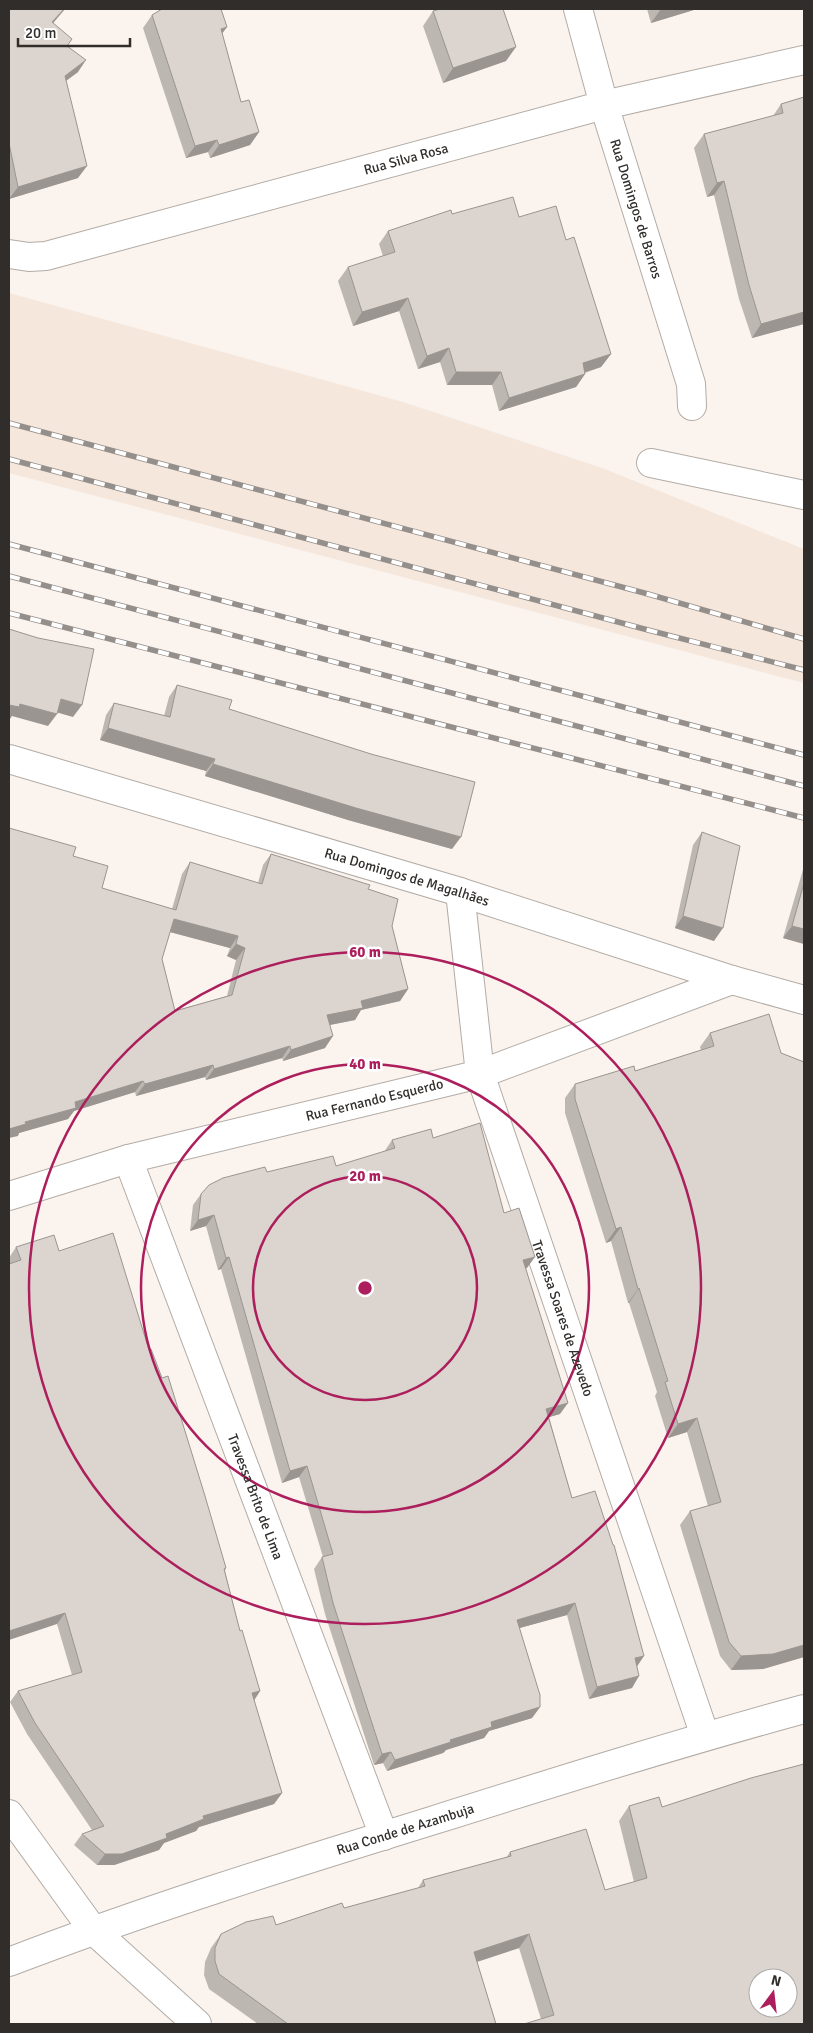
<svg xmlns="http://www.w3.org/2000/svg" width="813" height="2033" viewBox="0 0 813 2033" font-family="Signika,sans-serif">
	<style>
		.built { fill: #f5e7dc }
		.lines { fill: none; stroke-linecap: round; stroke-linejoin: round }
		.minor-casing { stroke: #b3aca6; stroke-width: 30 }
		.minor { stroke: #fff; stroke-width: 28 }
		.rail-casing { stroke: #958f8c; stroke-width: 5.5 }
		.rail { stroke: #fff; stroke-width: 4; stroke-dasharray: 11; stroke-linecap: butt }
		.wall { fill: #bdb7b2; fill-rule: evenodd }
		.shaded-wall { fill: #9a9591 }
		.building { fill: #dcd5cf; stroke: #9a9591; fill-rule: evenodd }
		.ring { fill: none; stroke: #ac1f5c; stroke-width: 2.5 }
		.labels { text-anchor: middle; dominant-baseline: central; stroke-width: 5; stroke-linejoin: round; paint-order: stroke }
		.street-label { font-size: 14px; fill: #302d2b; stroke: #fff }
		.centre { fill: #ac1f5c; stroke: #fff; stroke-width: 2.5 }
		.ring-label { font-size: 15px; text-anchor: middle; font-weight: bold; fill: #ac1f5c; stroke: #fff; stroke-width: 5; stroke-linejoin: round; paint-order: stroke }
	</style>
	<rect width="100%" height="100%" fill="#fbf3ee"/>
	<path class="built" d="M9,293l394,109 199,66 202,81v134l-795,-210z"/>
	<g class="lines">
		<g class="minor-casing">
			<g id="minor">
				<path id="s1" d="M578,9l26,96 87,279 1,22"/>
				<path id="s2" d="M9,254l20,3 17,-1 558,-151 200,-45"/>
				<path d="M651,463l153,32"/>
				<path id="s3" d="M9,759l451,133 272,88 72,20"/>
				<path id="s4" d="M460,892l20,182 225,662"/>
				<path id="s5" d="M128,1159l256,677"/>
				<path id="s6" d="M9,1196l119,-37 352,-85 252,-94"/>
				<path d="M9,1814l84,116 104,94"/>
				<path id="s7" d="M9,1962c138,-53 280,-97 422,-141 124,-39 248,-78 373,-112"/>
			</g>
		</g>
		<use href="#minor" class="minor"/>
		<g class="rail-casing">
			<path id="rail" d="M9,423l639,171 156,45
				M9,459l639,171 156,40
				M9,544l795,211
				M9,576l795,210
				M9,613l795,205"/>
		</g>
		<use href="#rail" class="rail"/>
	</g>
	<path class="wall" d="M9,9l44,14 14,23 11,26 -12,9 12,97 -69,21z
		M647,9h50l-46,14z
		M433,11l73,50 -63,22 -20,-57z
		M152,15l75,12 -5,6 19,69 18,30 -9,13 -40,13 -2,-6 -22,6 -43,-130z
		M804,97v227l-52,14 -13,-39 -25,-104 -7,2 -13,-49 10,-14 69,-18 8,-12z
		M452,214l67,3 47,23 45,114 -10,13 -16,6v1l-9,13 -77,24 -7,-26h-45l-7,-23 -22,7 -19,-58 -46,15 -15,-45 10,-14 35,-11 -4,-12 9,-13z
		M177,685l52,24 223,140 -104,-29 -143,-44 1,-5 -106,-31 6,-25 8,-12 50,13 5,-19z
		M702,832l12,109 -39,-13 18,-83z
		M271,854l97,35 24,37 16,63 -8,12 -39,9 -6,10 -25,5 -5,23 -42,13 -1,-3 -76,22 -1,-3 -69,19 -1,-4 -61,19 -6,8 -49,14 -1,3 55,-280 29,32 70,21 10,-35 8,-12 68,21 5,-18zM170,932l60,16 -3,8 9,4 -9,36 -52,15 -13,-52z
		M804,866v78l-21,-6z
		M710,1033l71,20 23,9v595l-41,12 -32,1 -11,-14 -40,-131 10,-14 18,-5 -21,-74 -19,6 -13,-42 2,-4 -28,-89h-1l-17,-62 -5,2 -41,-130v-15l10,-14 60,-13 66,-21 -1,-3z
		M433,1138l71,75 23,55h-1l34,146 -11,3 23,81 65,168 -5,22 -43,11 -22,-84 -48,13 21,79 -8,11 -43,13 -5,7 -38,12 -3,3 -56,18 -4,-8 -9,2 -49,-151 -11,-45 8,-12h1l-24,-80 -17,6 -61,-214 -3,1 -12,-44 -16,5 3,-26 8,-11 66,-22 69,-6 48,-14 8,-12z
		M16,1247l43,4 90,99 77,218 -1,3 15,60 20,60 -6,9 28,93 -8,11 -75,23 -3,4 -32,12 -5,7 -45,15h-17l-23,-20 8,-11 10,-4 -65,-96 -17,-32 8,-11 54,-16 -15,-51 -47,-361 -1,-5z
		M629,1806l33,1 142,217 -263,-5 -22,-71 -42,14 19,62h-238l-49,-35 -5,-14 1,-13 6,-14 10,-14 55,-9 68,-17 74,-20 5,-8 83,-22 4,-6 95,38 29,-8 -15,-61z"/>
	<path class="shaded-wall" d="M64,9h1l-21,25 8,-12z
		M661,9h36l-46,14z
		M227,27l-9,12 3,-10z
		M516,47l-10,14 -63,22 10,-15z
		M86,60l-8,12 -22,16 9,-12z
		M259,132l-9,13 -40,13 9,-13z
		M217,140l-9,12 -22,6 9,-12z
		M87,166l-9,12 -69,21 9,-12z
		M724,181l-10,14 -7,2 10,-14z
		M408,298l-9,13 -46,15 9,-14z
		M804,312v12l-52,14 9,-14z
		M449,348l-9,14 -22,7 9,-13z
		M611,354l-10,13 -28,9 10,-13z
		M456,372h45l-9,13h-45z
		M585,374l-9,13 -77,24 10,-13z
		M61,699l21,6 -9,12 -21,-6z
		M20,704l37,10 -9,12 -36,-10 -2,3h-1v-14z
		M108,728l107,31 -9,12 -106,-31z
		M213,764l248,73 -9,12 -104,-29 -143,-44z
		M683,916l40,12 -9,13 -39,-13z
		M174,919l64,17 -8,12 -64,-17z
		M792,926l12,3v15l-21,-6z
		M236,944l9,4 -9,12 -9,-4z
		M408,989l-8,12 -39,9 -6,10 -36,7 8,-12 34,-14z
		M333,1036l-8,12 -42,13 8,-11z
		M290,1046l-8,12 -76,22 8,-11z
		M213,1065l-8,12 -69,19 9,-12z
		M143,1081l-8,11 -61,19 -6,8 -49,14 -1,3 -9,2v-9l66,-27z
		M214,1215l-8,11 -16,5 8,-11z
		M621,1227l-10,14 -5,2 10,-14z
		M229,1257l-8,12 -3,1 8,-12z
		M535,1257l-8,11 -12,3 8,-11z
		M639,1288l-10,15h-1l10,-14z
		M568,1403l-8,11 -21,6 7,-11z
		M697,1418l-10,14 -19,6 10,-14z
		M307,1466l-8,11 -17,6 8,-12z
		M575,1603l-8,12 -58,16 8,-11z
		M65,1613l-8,11 -48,16v-9z
		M804,1645v12l-41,12 -32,1 10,-14z
		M644,1656l-8,12 -1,-10z
		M639,1676l-7,12 -43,11 8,-12z
		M260,1691l-7,11 -1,-9z
		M540,1707l-8,11 -43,13 -5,7 -38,12 -3,3 -56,18 8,-11 55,-20 41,-18z
		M391,1752l-8,11 -9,2 8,-11z
		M282,1793l-8,11 -75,23 -3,4 -32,12 -5,7 -45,15h-17l8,-11 98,-38z
		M529,1934l-10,14 -55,18 10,-14z"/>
	<path class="building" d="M9,9h55l-12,13 20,17 -5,7 19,14 -21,16 22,90 -69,21 -9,-44z
		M162,9h59l6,18 -6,2 20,73 8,-2 10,32 -40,13 -2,-5 -22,6 -43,-131z
		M440,9h63l13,38 -63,21 -20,-57z
		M804,97v215l-43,12 -12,-39 -25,-104 -7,2 -13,-49 79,-21 -2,-9z
		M513,197l6,20 37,-11 10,34 8,-3 37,117 -28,9 2,11 -76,24 -8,-26h-45l-7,-24 -22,8 -19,-58 -46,14 -14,-45 47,-15 -7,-21 63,-21 1,4z
		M9,629l29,9 56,11 -12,56 -21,-6 -4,15 -37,-10 -1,3 -10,-2z
		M177,685l55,15 -3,9 142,45 104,28 -14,55 -105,-29 -143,-44 2,-5 -107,-31 6,-25 56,14z
		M9,828l67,19 -3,9 35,10 -6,22 74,22 14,-48 72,22 9,-30 99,31 -2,4 30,10 -6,27 16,63 -47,12 2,7 -36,7 6,21 -42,14 -1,-4 -76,23 -1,-4 -68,19 -2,-3 -68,21 1,6 -51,14 1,2 -17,5zM174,919l64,17 -2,8 9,4 -13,47 -57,16 -13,-52z
		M702,832l38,14 -17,82 -40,-12z
		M804,883v46l-12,-3z
		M769,1014l12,39 23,9v583l-31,9 -32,2 -12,-14 -39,-131 31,-9 -24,-84 -19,6 -13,-42 3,-1 -29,-93 -1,1 -17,-62 -5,2 -41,-130v-15l59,-18 1,5 79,-25 -4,-13z
		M480,1123l24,90 15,-5 16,49 -12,3 45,143 -22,6 26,89 23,-7 18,54h1l30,111 -9,2 4,18 -42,11 -22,-84 -58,17 23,75v12l-49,15 1,5 -42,13 1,2 -56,18 -4,-8 -9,2 -49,-151 -11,-46 11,-3 -26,-88 -17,5 -61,-214 -3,1 -12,-43 -16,5 3,-26 8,-9 14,-7 42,-11 2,5 66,-16 3,10 59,-18 -3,-8 39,-11 2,9z
		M113,1233l36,117 2,-1 11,29 6,-2 37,120 21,72 -2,1 16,62 2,-1 18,61 -8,2 30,100 -79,23 1,3 -38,15 1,4 -45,16h-17l-23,-20 22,-8 -69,-103 -17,-32 64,-19 -17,-59 -56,18v-367l12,-4 -5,-13 38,-12 5,16z
		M804,1764v260h-280l30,-9 -25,-81 -55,18 22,72h-208l-69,-50 -4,-13v-13l6,-14 25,-12 27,-6 3,9 66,-22 2,5 81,-22 -2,-6 88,-24 -1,-4 76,-23 19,61 42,-12 -18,-72 30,-9 3,10 89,-29zM758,1978h30v30h-30z"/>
	<g class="ring">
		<circle cx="365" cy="1288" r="112"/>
		<circle cx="365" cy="1288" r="224"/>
		<circle cx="365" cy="1288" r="336"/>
	</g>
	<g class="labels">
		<g class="street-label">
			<text stroke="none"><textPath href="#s2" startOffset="410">Rua Silva Rosa</textPath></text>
			<text stroke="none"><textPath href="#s1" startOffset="208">Rua Domingos de Barros</textPath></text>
			<text stroke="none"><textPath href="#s3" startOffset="415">Rua Domingos de Magalhães</textPath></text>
			<text stroke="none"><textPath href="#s6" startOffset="378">Rua Fernando Esquerdo</textPath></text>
			<text stroke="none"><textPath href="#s4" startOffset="441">Travessa Soares de Azevedo</textPath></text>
			<text stroke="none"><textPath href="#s5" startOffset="361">Travessa Brito de Lima</textPath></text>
			<text stroke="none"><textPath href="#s7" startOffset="418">Rua Conde de Azambuja</textPath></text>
		</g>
	</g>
	<circle cx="365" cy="1288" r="8" class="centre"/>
	<g class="ring-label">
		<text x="365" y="957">60 m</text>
		<text x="365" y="1069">40 m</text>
		<text x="365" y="1181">20 m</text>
	</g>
	<rect width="813" height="2033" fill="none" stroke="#302d2b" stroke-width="20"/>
	<g transform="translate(773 1993) rotate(15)"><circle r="24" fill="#ffffff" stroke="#acabaa"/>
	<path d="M0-4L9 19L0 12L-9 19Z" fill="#ac1f5c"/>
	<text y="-8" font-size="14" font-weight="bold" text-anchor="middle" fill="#302d2b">N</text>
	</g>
	<path d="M18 38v8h112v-8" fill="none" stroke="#302d2b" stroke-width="2.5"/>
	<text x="25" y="38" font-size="15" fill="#302d2b" stroke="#ffffff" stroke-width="4" paint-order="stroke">20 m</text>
</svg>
